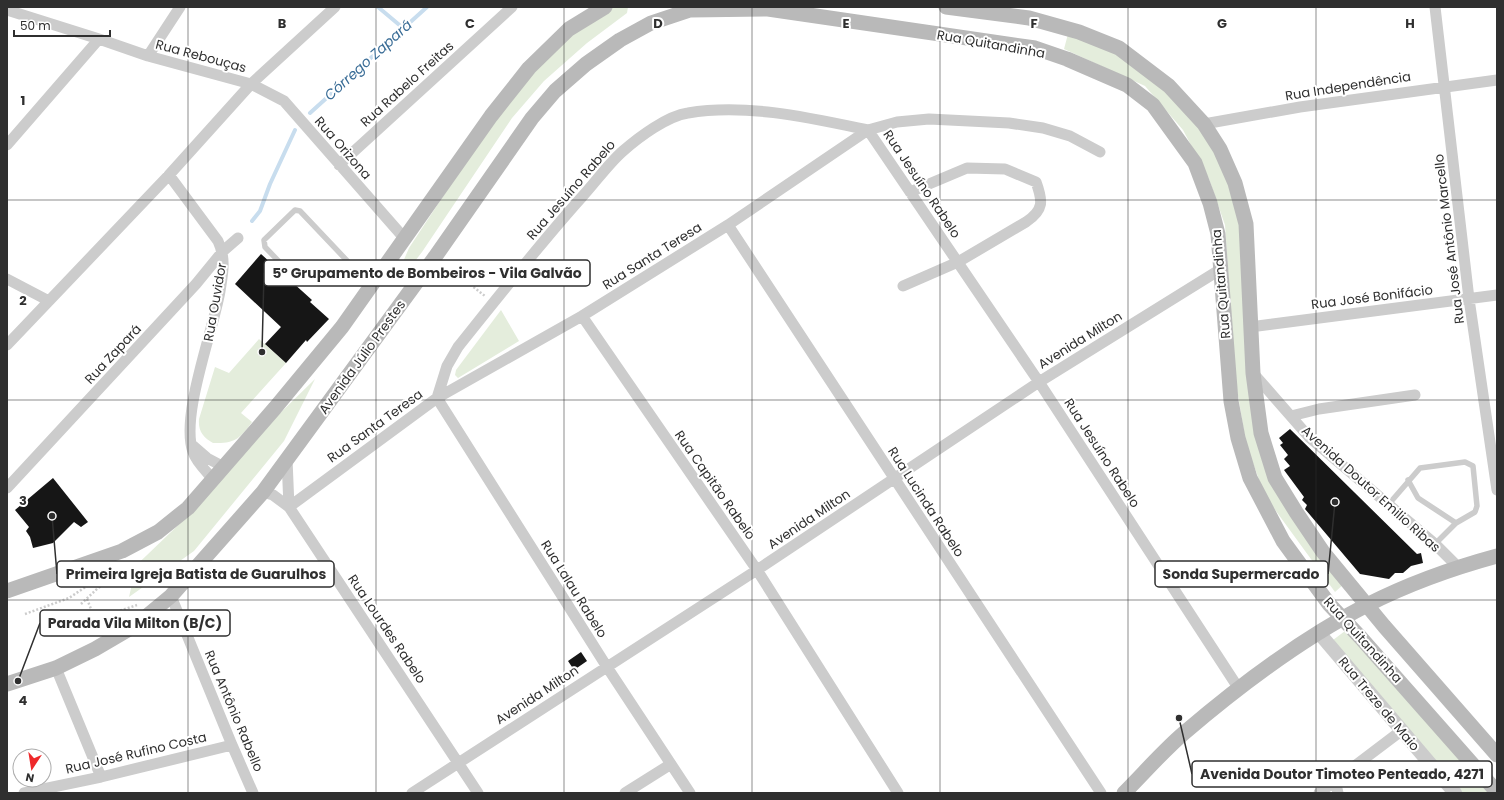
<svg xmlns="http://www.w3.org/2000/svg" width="1504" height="800" viewBox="0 0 1504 800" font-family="Poppins,sans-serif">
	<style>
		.green { fill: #e4eddc }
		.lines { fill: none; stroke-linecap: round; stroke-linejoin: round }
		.stream { stroke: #c8ddee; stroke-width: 4 }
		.building { fill: #161616 }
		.path { stroke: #ccc; stroke-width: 2.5; stroke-dasharray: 2 2; stroke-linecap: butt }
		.service { stroke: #ccc; stroke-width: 5.5 }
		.minor { stroke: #ccc; stroke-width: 11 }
		.tertiary { stroke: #ccc; stroke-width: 14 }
		.secondary { stroke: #b9b9b9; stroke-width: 15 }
		.grid { fill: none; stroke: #2f2f2f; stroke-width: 1; stroke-opacity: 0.55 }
		.labels { text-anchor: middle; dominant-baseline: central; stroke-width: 4; stroke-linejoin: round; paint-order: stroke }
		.street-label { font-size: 13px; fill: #2f2f2f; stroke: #fff }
		.water-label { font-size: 14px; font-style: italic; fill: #396c96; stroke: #fff }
		.grid-label { font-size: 13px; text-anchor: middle; font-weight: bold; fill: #2f2f2f; stroke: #fff; stroke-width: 4; stroke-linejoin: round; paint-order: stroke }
		.leader { fill: none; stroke: #2f2f2f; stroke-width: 1.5 }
		.callout-dot { fill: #2f2f2f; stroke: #fff; stroke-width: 1.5 }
		.callout { fill: #fff; stroke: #2f2f2f; stroke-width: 1.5 }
		.callout-label { font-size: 14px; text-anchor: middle; font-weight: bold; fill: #2f2f2f }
	</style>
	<rect width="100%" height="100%" fill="#fff"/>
	<path class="green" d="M610,7h18l-1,6 -40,30 -43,38 -32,37 -90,134 -23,30 -3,-4 13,-30 60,-91 47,-64 53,-59z
		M1068,34l45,18 38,24 42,43 32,51 14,52 20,218 85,144 -9,8 -70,-96 -19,-52 -10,-61 -11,-158 -16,-46 -26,-49 -38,-44 -81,-37z
		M501,310l18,31 -61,37 -3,-3 1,-5z
		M259,339l27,24 -45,50 11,9c-12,17 -18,22 -39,21 -10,-6 -15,-12 -14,-24l16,-52 14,6z
		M315,379l-31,62 -90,110 -65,46 3,-13 -9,-6 72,-69 70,-81z
		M1349,628l146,165h-36l-130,-150z"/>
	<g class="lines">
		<path class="stream" d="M378,7l25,21
			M310,113l117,-106
			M252,221l8,-10 10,-27 25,-54"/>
	</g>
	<path class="building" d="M261,254l51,46 -2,2 19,17 -22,23 -1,-2 -20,23 -21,-19 16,-17 -46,-43z
		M1290,429l127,125 4,-1 2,10 -12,3 -8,7h-8l-6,6 -29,-5 -55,-65 2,-4 -5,-5 2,-3 -20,-27 6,-4 -6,-7 4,-4 -8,-10 3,-2 -4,-5z
		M53,478l35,44 -7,5 -7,-5 -21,21 -20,5 -3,-11 -4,-6 3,-4 -14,-17z
		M581,652l6,9 -13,9 -6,-9z"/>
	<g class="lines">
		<path class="path" d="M445,265l40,31
			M87,599l8,20 42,-14
			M81,604l17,-16 14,-8 -3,-11
			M25,614l44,-16 21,-14 20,-9"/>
		<path class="service" d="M289,272l-24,-25 -1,-7 31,-30 5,1 71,75
			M1408,480l10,18 38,25
			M1388,505l32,-37 45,-6 8,4 4,40 -2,6 -19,11 -21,21"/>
		<path class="minor" d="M1435,7l34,292 28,191
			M7,10l92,29 49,17 103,28 33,17 121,138
			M148,56l32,-49
			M1204,124l96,-17 197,-27
			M7,145l92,-106
			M339,165l173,-158
			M169,175l49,66c8,17 5,32 2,50 -7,41 -40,125 -27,161 3,10 13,19 20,27
			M728,225l373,568
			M7,279l42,22
			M903,286l55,-24 68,-40c18,-12 17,-21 10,-40l-31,-13 -38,-1 -57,24
			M582,316l175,254 141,223
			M1250,327l247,-32
			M7,345l162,-170 82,-91 84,-77
			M1253,373l56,64 126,107 23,23
			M1291,416l28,-7 96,-14
			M192,445l15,13 17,9
			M287,459l2,48
			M7,488l189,-204 27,-33 15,-13
			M263,492l10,3 16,12 189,286
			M289,507l148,-109 145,-82 146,-91 140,-95 29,-8 32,-3 80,4 34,5 27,8 30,16
			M171,596l61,149 21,48
			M56,668l45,109
			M1335,780l3,13
			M24,793l77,-16 131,-32
			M412,793l345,-223 282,-188 182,-113
			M625,793l46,-29
			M690,793l-83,-126 -170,-269 10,-32 11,-19c40,-50 80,-101 123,-149 14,-15 27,-34 42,-47 16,-14 44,-35 65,-38 58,-10 123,5 180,17l171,252 200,307
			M1319,793l82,-62"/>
		<path class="tertiary" d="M1319,633l136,160"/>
		<path class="secondary" d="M946,7l83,11 50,14 40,16 50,38 35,38 16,25 15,34 11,41 7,149 8,60 14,45 21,34 27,40 61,74 113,129
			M7,591l115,-40 36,-19 30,-24 87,-100 67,-81 149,-211 38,-48 40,-39 36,-22
			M7,684l49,-16 39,-19 41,-24 35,-29 92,-104 172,-235 97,-139 23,-27 31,-27 34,-24 31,-17 39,-13 78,-1 267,39 32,11 60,26 26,20 42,58 15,40 8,31 13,167 7,37 12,40 33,63 46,63 32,34 136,154
			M1124,793c20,-20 39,-42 60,-60 56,-48 117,-94 183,-128 41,-21 86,-37 130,-49"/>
	</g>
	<path class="grid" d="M188,7v786M376,7v786M564,7v786M752,7v786M940,7v786M1128,7v786M1316,7v786M7,200h1490M7,400h1490M7,600h1490"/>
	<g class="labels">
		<g class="street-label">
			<text transform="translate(991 44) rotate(10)">Rua Quitandinha</text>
			<text transform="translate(201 56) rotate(15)">Rua Rebouças</text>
			<text transform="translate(407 84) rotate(-42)">Rua Rabelo Freitas</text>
			<text transform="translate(1348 86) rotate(-9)">Rua Independência</text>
			<text transform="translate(343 148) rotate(49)">Rua Orizona</text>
			<text transform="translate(922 184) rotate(56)">Rua Jesuíno Rabelo</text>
			<text transform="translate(571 190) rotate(-49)">Rua Jesuíno Rabelo</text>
			<text transform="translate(1449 239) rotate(-97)">Rua José Antônio Marcello</text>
			<text transform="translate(652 256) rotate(-32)">Rua Santa Teresa</text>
			<text transform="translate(1221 284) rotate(-95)">Rua Quitandinha</text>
			<text transform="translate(1372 297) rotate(-7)">Rua José Bonifácio</text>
			<text transform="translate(215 302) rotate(-80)">Rua Ouvidor</text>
			<text transform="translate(1080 340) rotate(-32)">Avenida Milton</text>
			<text transform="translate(113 354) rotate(-47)">Rua Zapará</text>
			<text transform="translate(362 357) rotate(-54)">Avenida Júlio Prestes</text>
			<text transform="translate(375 426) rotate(-36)">Rua Santa Teresa</text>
			<text transform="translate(1102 453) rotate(57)">Rua Jesuíno Rabelo</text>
			<text transform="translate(715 485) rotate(55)">Rua Capitão Rabelo</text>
			<text transform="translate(1371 489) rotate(42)">Avenida Doutor Emilio Ribas</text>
			<text transform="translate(926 502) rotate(57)">Rua Lucinda Rabelo</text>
			<text transform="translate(809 519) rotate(-34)">Avenida Milton</text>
			<text transform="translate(574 589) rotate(58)">Rua Lalau Rabelo</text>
			<text transform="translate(387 629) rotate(56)">Rua Lourdes Rabelo</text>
			<text transform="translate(1363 640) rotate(48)">Rua Quitandinha</text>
			<text transform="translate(537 695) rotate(-33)">Avenida Milton</text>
			<text transform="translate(1379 704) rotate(50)">Rua Treze de Maio</text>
			<text transform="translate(234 711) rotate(67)">Rua Antônio Rabello</text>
			<text transform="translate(136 753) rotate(-13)">Rua José Rufino Costa</text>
		</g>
		<g class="water-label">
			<text transform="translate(368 60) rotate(-42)">Córrego Zapará</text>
		</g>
	</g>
	<g class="grid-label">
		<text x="282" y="28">B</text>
		<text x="470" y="28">C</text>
		<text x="658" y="28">D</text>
		<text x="846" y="28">E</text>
		<text x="1034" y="28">F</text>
		<text x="1222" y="28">G</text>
		<text x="1410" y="28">H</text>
		<text x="23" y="105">1</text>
		<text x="23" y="305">2</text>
		<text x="23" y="505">3</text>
		<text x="23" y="705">4</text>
	</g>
	<path class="leader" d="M262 352L264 273M1335 502L1328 574M52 516L57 574M18 681L40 623M1179 718L1192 774"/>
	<g class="callout-dot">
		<circle cx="262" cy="352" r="4"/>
		<circle cx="1335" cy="502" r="4"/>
		<circle cx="52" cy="516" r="4"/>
		<circle cx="18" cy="681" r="4"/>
		<circle cx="1179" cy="718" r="4"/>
	</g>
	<g class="callout">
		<rect x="264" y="260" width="326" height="26" rx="4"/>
		<rect x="1155" y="561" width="173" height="26" rx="4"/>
		<rect x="57" y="561" width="277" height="26" rx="4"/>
		<rect x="40" y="610" width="190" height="26" rx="4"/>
		<rect x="1192" y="761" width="300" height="26" rx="4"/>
	</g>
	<g class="callout-label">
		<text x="427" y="278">5º Grupamento de Bombeiros - Vila Galvão</text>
		<text x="1241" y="579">Sonda Supermercado</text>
		<text x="196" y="579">Primeira Igreja Batista de Guarulhos</text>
		<text x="135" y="628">Parada Vila Milton (B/C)</text>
		<text x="1342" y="779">Avenida Doutor Timoteo Penteado, 4271</text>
	</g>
	<rect width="1504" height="800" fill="none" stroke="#2f2f2f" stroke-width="16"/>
	<g transform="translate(32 768) rotate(192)"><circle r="19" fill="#ffffff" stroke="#acacac"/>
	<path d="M0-3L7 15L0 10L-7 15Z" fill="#ee292b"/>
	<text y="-6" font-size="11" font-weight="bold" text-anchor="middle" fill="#2f2f2f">N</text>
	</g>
	<path d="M14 30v6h96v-6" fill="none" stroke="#2f2f2f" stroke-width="2"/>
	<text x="20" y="30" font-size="12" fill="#2f2f2f" stroke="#ffffff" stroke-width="3" paint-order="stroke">50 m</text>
</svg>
